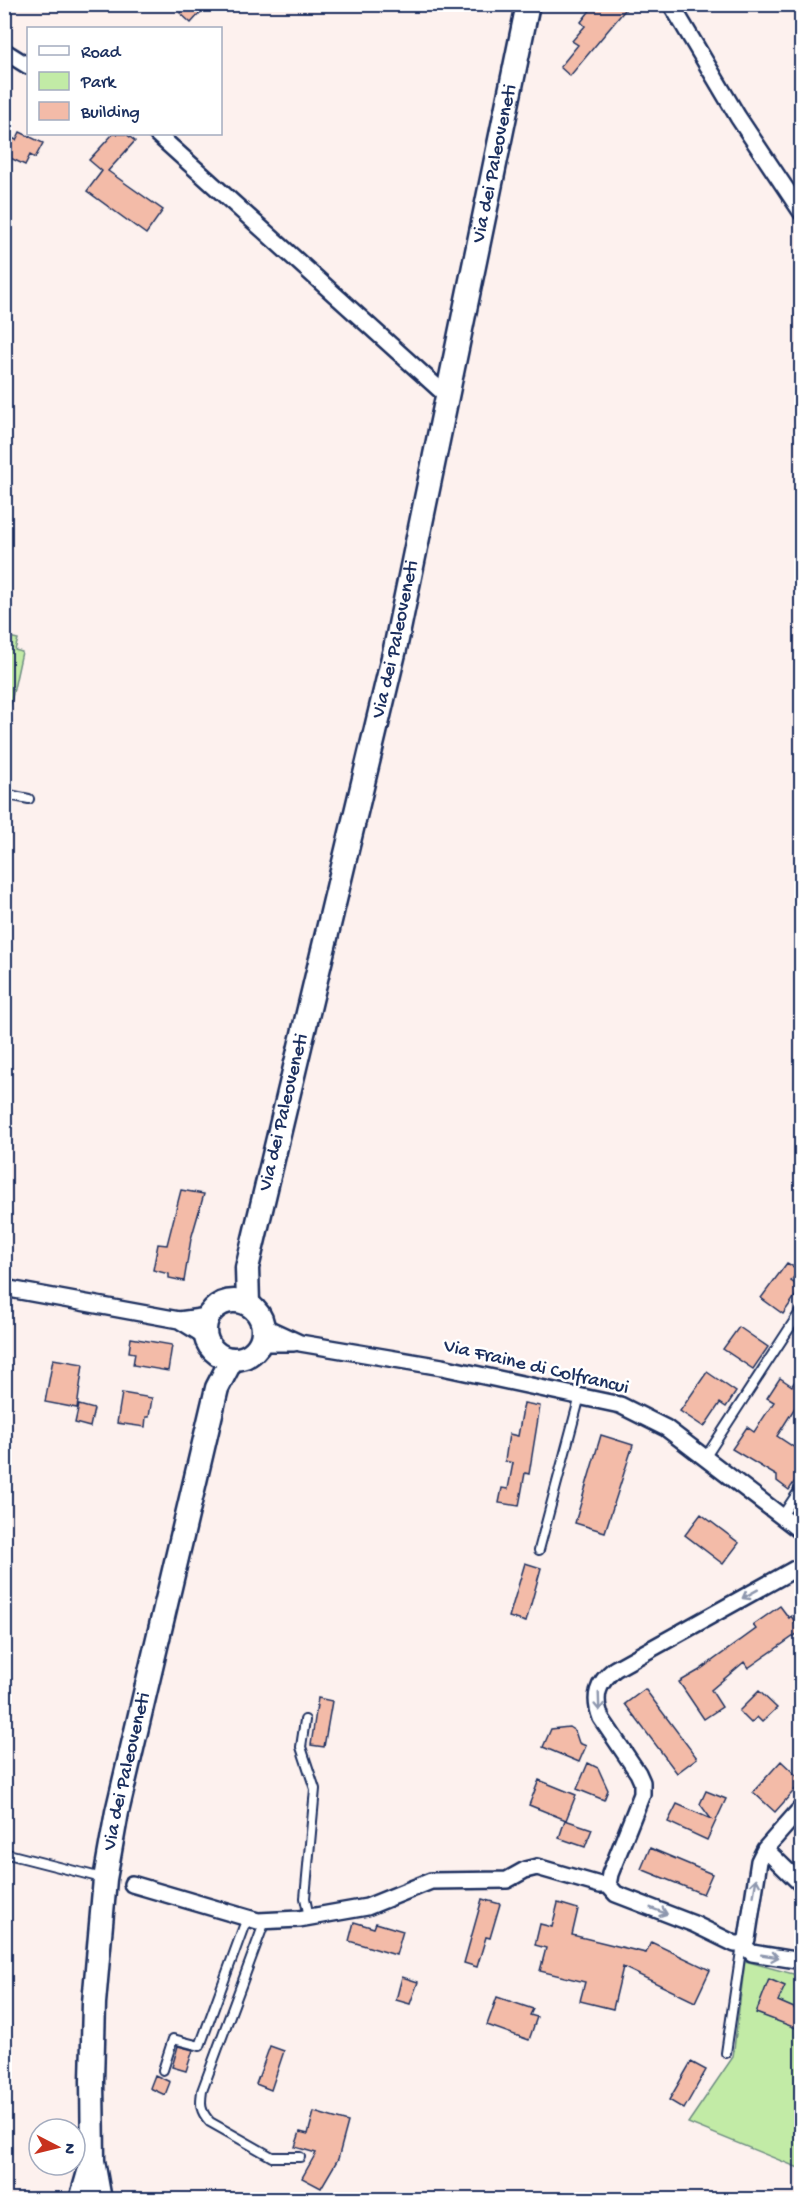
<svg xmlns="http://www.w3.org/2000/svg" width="806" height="2204" viewBox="0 0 806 2204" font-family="'Gochi Hand',sans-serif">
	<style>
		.green { fill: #c2eba6; stroke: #6e8d82; stroke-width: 1.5 }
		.building { fill: #f3bba8; stroke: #1b2f5e; stroke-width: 1.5 }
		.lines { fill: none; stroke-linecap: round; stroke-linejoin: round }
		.lane-casing { stroke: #1b2f5e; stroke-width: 12 }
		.street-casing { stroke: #1b2f5e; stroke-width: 20 }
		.secondary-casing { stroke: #1b2f5e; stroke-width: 27 }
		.lane { stroke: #fff; stroke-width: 8 }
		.street { stroke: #fff; stroke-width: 15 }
		.secondary { stroke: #fff; stroke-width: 22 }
		.oneway { stroke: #8d97ae }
		.labels { text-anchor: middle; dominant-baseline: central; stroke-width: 5; stroke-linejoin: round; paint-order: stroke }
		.street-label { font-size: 20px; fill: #1b2f5e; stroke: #fff }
	</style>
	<rect width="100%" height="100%" fill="#fdf1ee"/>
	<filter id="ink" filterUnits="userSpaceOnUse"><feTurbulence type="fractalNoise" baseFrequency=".0167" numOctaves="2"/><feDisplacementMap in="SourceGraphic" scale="12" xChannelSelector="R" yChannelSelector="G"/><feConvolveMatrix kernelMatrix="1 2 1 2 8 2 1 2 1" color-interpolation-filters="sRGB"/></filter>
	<g filter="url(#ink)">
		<path class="green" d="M5,636l13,3 -3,11 7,2 -17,78z
			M745,1961l56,15v193l-113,-46 45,-66z"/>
		<path class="building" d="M187,4h21l-17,19 -11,-10z
			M595,4h35l-60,72 -10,-9 18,-22 -6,-4 13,-15 -4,-4z
			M20,132l23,11 -8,15 -5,-3 -5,10 -21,-10v-21l12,6z
			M113,134h13l9,7 -27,30 55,39 -17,24 -59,-43 15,-20 -13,-11z
			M181,1190l23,4 -13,45 -7,42 -15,-3v-4l-16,-4 5,-26 9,1z
			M787,1263l12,7 -8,11 10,7 -18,26 -22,-16z
			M739,1327l29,20 -15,22 -30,-20z
			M131,1338l41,7 -4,26 -35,-6 2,-12 -6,-1z
			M53,1359l30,5 -6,44 -32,-6z
			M801,1371v27l-24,38 24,16v20l-12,18 -12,-9v-5l-45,-27 15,-22 7,5 20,-30 -7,-4 13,-20 12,8z
			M707,1372l29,20 -10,15 -6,-4 -16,24 -24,-16z
			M122,1393l30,5 -3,19h-3l-1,10 -28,-4z
			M524,1403l16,3 -11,68 -4,-1 -6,33 -20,-3 3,-15 6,1 5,-26 -8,-2 4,-27 9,2z
			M79,1405l15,4 -4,18 -15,-4z
			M601,1435l32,10 -28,87 -30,-9z
			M701,1514l38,29 -16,21 -38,-29z
			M525,1563l16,5 -15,54 -17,-5z
			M780,1606l9,12 2,-2 10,15 -53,37 -4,-6 -33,28 11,17 -18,12 -25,-37 19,-11 58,-42 -3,-4z
			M645,1689l52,69 -20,15 -52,-69z
			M759,1691l18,17 -15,14 -5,-5 -6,6 -12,-12z
			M318,1698l14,3 -8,46 -13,-2z
			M569,1727l6,4 4,12 7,3 -7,16 -36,-15 8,-18z
			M781,1761l20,19v3l-26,29 -22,-20z
			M588,1763l10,5 10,22 -4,10 -27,-11z
			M539,1780l37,15 -10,25 -37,-15z
			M706,1791l20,8 -19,41 -39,-18 9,-18 34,15 -11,-15z
			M565,1820l27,9 -7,18 -26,-9z
			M650,1848l62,26 -9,20 -62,-25z
			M482,1899l18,5 -10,34 -4,-1 -9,30 -13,-4z
			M558,1903l20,6 -6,26 74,18 5,-11 59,28 -15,32 -72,-35 -10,42 -33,-8 5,-19 -45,-11 6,-23 -11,-3 5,-21 12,3z
			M354,1922l20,6 2,-5 27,8 -7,24 -47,-14z
			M402,1977l16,5 -8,22 -14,-4z
			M769,1979l16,7 -7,15 23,10v19l-45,-17z
			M497,1997l36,12 -3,6 7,2 -8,23 -42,-15z
			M178,2046l15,4 -7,21 -14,-4z
			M270,2046l14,5 -13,39 -15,-6z
			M691,2062l15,8 -22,39 -15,-9z
			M155,2075l15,7 -5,13 -15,-7z
			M314,2112l34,10 -10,37 -17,29 -19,-10 14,-25 -21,-6 5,-15 8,2z"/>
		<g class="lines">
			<g class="lane-casing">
				<path id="lane" d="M4,794l25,5
					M705,1458l97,-149
					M782,1516l20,-30
					M539,1550l41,-154
					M305,1720l-4,27 14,42 -10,109 4,19
					M4,1853l98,25
					M265,1921l-63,170c-2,14 -2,20 8,31l62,35h28
					M726,2053l16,-109
					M163,2070l10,-31 27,7 44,-120 7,-7"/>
			</g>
			<g class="street-casing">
				<path id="street" d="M671,4l67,113 64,96
					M4,51l24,15
					M157,134l291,263
					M4,1288l175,32 26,16
					M179,1320l29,-4
					M263,1326l37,17 142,24 178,38 46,23 136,104
					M261,1343h33
					M765,1849l37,36
					M132,1884l126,37 41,-2 68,-12 64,-26 76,-1 18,-10 12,-3 63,18h8
					M608,1885l2,-11 32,-80v-12l-4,-9 -37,-55c-8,-21 -4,-35 14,-49l187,-104
					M608,1885l8,9 78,30 41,20h7
					M742,1944l5,-5 12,-78 6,-12 37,-42
					M742,1944l10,9 50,8"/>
			</g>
			<g class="secondary-casing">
				<g id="secondary">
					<circle cx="234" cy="1330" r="29"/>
					<path id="s1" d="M248,1304l-1,-36 148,-619 133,-645"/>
					<path d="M81,2200l10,-35"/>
					<path id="s2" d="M100,2200l-7,-39 -1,-80 2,-78 11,-124 12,-67 100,-424 15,-29"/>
				</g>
			</g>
			<use href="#lane" class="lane"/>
			<use href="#street" class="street"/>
			<use href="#secondary" class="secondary"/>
		</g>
		<defs><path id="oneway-shaft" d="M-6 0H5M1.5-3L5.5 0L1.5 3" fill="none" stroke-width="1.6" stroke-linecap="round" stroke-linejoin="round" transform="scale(1.5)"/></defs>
		<g class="oneway">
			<use href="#oneway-shaft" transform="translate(750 1594) rotate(151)"/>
			<use href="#oneway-shaft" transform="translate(599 1702) rotate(88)"/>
			<use href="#oneway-shaft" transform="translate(755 1887) rotate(-81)"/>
			<use href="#oneway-shaft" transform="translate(659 1911) rotate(21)"/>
			<use href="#oneway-shaft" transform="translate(770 1956) rotate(9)"/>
		</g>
	</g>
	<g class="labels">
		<g class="street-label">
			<text stroke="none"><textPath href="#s1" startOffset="1168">Via dei Paleoveneti</textPath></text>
			<text stroke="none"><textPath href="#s1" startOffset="682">Via dei Paleoveneti</textPath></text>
			<text stroke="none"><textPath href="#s1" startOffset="196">Via dei Paleoveneti</textPath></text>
			<text transform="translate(536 1368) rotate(13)">Via Fraine di Colfrancui</text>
			<text stroke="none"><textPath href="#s2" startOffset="432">Via dei Paleoveneti</textPath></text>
		</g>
	</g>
	<rect width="806" height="2204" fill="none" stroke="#fff" stroke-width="24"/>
	<rect x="12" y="12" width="782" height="2180" fill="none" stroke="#1b2f5e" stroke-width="2" filter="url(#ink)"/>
	<rect x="27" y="27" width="195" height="108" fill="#ffffff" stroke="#a4acbf" stroke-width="1.5"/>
	<rect x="39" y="46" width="30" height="9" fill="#ffffff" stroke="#a4acbf" stroke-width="1.5"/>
	<text x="81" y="57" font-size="18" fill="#1b2f5e">Road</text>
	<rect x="39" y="72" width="30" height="18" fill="#c2eba6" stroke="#a4acbf" stroke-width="1.5"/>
	<text x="81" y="87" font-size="18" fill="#1b2f5e">Park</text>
	<rect x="39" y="102" width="30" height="18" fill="#f3bba8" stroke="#a4acbf" stroke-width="1.5"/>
	<text x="81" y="117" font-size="18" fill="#1b2f5e">Building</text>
	<g transform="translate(57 2147) rotate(97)"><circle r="28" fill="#ffffff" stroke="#a4acbf" stroke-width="1.5"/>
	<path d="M0-4.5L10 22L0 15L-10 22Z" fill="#c8321e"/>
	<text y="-9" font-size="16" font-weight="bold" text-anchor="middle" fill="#1b2f5e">N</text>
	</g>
</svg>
